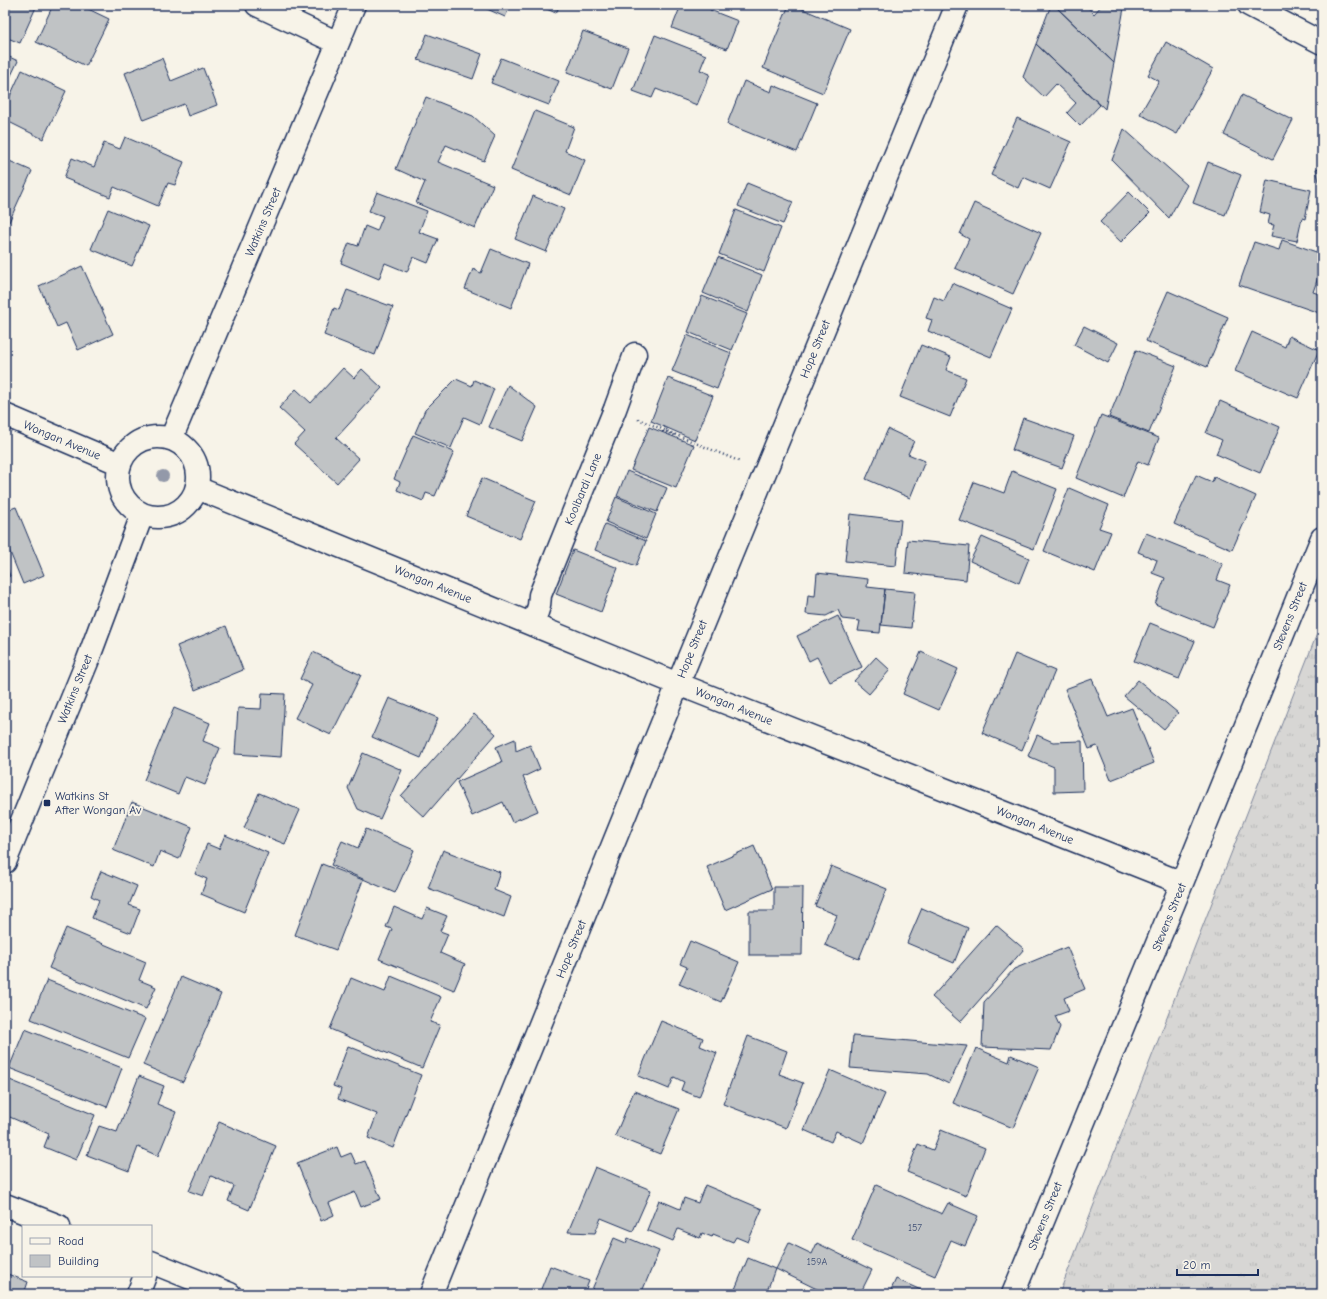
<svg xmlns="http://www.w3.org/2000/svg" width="1327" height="1299" viewBox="0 0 1327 1299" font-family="'Comic Neue',sans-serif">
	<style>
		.grass { fill: url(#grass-tufts); stroke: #798299 }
		.building { fill: #c0c3c5; stroke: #1b2f5e }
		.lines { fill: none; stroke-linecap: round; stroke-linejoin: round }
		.minor-casing { stroke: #1b2f5e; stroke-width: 25 }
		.path { stroke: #1b2f5e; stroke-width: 2.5; stroke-dasharray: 1 3; stroke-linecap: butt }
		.minor { stroke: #f7f3e8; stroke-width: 22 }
		.path-bridge { stroke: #1b2f5e; stroke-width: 2.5; stroke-dasharray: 1 3; stroke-linecap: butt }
		.tree { fill: #9399a9 }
		.poi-dot { fill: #1b2f5e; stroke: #f7f3e8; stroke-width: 1.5 }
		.labels { text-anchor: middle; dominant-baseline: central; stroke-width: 4; stroke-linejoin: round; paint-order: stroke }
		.number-label { font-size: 10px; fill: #445478 }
		.street-label { font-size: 12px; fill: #1b2f5e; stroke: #f7f3e8 }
		.poi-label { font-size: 12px; fill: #1b2f5e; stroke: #f7f3e8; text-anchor: start }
	</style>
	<defs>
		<pattern id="grass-tufts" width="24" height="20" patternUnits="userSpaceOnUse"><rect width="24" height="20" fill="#d7d6d4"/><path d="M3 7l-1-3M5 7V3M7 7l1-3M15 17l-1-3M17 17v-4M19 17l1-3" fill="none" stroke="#b8b8b8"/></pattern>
	</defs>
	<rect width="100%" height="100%" fill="#f7f3e8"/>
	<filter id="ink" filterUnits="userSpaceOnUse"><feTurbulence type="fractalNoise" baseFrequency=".025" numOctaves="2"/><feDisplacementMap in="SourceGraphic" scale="8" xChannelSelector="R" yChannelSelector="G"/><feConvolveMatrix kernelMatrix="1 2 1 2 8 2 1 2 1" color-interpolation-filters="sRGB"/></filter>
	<g filter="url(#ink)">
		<path class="grass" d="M1322,621v673h-263z"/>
		<path class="building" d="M5,5h32l-17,38 -15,-6z
			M53,5h27l29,14 -23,47 -50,-24z
			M478,5h33l-6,12z
			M537,5h23l-4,8z
			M667,5h45l-2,5 28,11 -11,28 -55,-21 7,-18z
			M789,5h4l57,24 -27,64 -60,-25z
			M1051,5h3l60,58 -9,46 -69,-65z
			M1054,5h32l8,9 8,-9h19l3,3 -10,55z
			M583,31l45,17 -16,41 -45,-17z
			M427,34l55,20 -9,25 -55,-19z
			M655,35l51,20 -6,15 10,4 -13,31 -41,-16 -4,9 -19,-7z
			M1166,42l47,27 -36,65 -37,-20 19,-33 -11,-6z
			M1036,44l64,61 -20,21 -13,-13 9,-10 -20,-19 -12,13 -21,-20z
			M5,55l13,6 -13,27z
			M162,58l9,23 32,-13 14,37 -29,11 -4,-12 -41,16 -18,-47z
			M501,58l58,23 -10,24 -58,-22z
			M22,70l44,21 -23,48 -38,-19v-13z
			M744,81l27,11 2,-7 44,18 -20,49 -70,-28z
			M1242,95l51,25 -20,39 -49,-24z
			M426,97l47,19 22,20 -11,25 -38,-16 -8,17 55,23 -18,43 -59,-25 9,-21 -29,-13z
			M535,111l39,16 -9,24 20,9 -14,35 -60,-25z
			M1017,118l54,24 -21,47 -27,-12 -5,11 -27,-13z
			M1124,129l63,56 -18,33 -57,-58z
			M125,137l59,25 -9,23 -7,-2 -10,23 -44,-19 -4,10 -46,-19 8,-20 22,9 10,-24 16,6z
			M5,159l27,12 -23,51 -4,-1z
			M1208,162l33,13 -16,40 -32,-12z
			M1322,167v26l-6,-24z
			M1267,180l44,10 -6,29 -3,-1 -5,23 -26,-5 3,-11 -6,-1 2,-9 -10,-3z
			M747,183l46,19 -10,22 -45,-18z
			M377,192l50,19 -8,21 19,7 -10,24 -15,-6 -6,15 -22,-9 -6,16 -38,-16 8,-20 9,3 7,-20 12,5 6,-15 -14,-5z
			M1129,192l21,21 -29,29 -21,-20z
			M533,196l31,13 -18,43 -31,-13z
			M974,203l67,30 -28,61 -58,-26 14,-29 -9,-5z
			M108,209l41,17 -17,40 -41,-17z
			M736,210l45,18 -17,44 -45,-18z
			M1282,240l40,14v12l-9,26 9,3v19l-83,-29 15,-43 25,8z
			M491,249l37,15 -17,44 -46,-19 8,-20 8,4z
			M718,257l44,18 -14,37 -45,-19z
			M82,266l31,68 -35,16 -12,-27 -9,4 -18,-41z
			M952,283l60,26 -21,48 -63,-26 4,-11 -6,-2 8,-21 10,4z
			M347,290l46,17 -18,48 -51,-20 10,-27 5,2z
			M1168,291l60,26 -21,50 -61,-26z
			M702,296l45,18 -15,36 -44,-18z
			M1084,326l34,17 -10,20 -34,-18z
			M1252,332l33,15 4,-11 30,14 -21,48 -63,-27z
			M687,335l44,18 -14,36 -45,-18z
			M921,345l30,12 -5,13 20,8 -16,39 -50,-20z
			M1136,350l40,16 -27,67 -40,-16z
			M343,368l11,10 8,-9 20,19 -46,50 23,21 -22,24 -43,-39 11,-12 -26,-24 17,-19 15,14z
			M668,378l45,18 -18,44 -44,-19z
			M456,379l16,7 2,-6 20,9 -14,35 -16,-7 -13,31 -36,-15 10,-23z
			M508,385l29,22 -15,34 -33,-14z
			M1220,401l60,26 -20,46 -44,-19 6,-14 -16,-7z
			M1101,415l58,23 -11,27 -10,-4 -15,37 -47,-20z
			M1023,418l51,18 -12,32 -50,-18z
			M649,427l45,18 -18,43 -45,-18z
			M888,429l26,12 -6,13 17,7 -15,37 -44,-19z
			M413,435l41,17 -19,44 -9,-3 -3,8 -26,-11 3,-8 -6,-3z
			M627,471l40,17 -10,24 -40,-16z
			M1012,471l45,18 -23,60 -75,-29 15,-38 30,11z
			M1196,475l16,7 2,-5 42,19 -24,54 -58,-26z
			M482,478l54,23 -16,38 -54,-23z
			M1069,488l40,17 -10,23 12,4 -16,40 -51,-21z
			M616,497l40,17 -10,25 -40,-17z
			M16,507l28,68 -21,9 -18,-44v-29z
			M850,514l51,6 -5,46 -51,-5z
			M605,524l41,17 -10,25 -41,-16z
			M1146,533l77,31 -6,16 13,5 -17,42 -58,-23 10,-26 -13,-5 5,-13 -19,-8z
			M982,537l47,21 -10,25 -49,-22z
			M908,540l61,6 -3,34 -61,-7z
			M573,550l45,18 -17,44 -45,-18z
			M5,562l5,14 -5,2z
			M817,573l51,6 -1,8 18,2 -5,44 -22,-2 2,-10 -18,-2 -4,-9 -12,6 -20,-2 2,-19 7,1z
			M885,589l30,3 -4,36 -30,-3z
			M838,616l24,51 -32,15 -13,-25 -8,4 -12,-25z
			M1150,623l45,18 -16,38 -45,-18z
			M226,626l17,44 -48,20 -18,-44z
			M313,652l48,23 -30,60 -36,-17 17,-33 -12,-6z
			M921,652l37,17 -19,41 -36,-16z
			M1015,654l40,17 -33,79 -40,-17z
			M876,657l14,13 -21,24 -15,-13z
			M1092,679l16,38 24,-9 22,55 -43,17 -14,-34 -8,3 -24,-60z
			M1138,680l40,33 -14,16 -40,-33z
			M262,693l23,1 -4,63 -46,-3 3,-46 23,1z
			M389,698l49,20 -17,40 -49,-21z
			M174,708l36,15 -7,18 17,7 -15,37 -20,-8 -7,17 -34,-14z
			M474,714l22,20 -72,83 -23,-21z
			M1037,735l16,7 29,-1 1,50 -29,1v-25l-26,-11z
			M515,739l1,12 14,-6 10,24 -17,8 15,34 -26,11 -9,-20 -31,14 -15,-34 45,-20 -6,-15z
			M363,753l39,17 -22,49 -22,-10 -10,-21z
			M259,793l41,17 -15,34 -41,-16z
			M132,802l60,25 -13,32 -19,-8 -6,16 -41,-17z
			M366,829l48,21 -19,43 -64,-28 11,-24 16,7z
			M225,835l43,18 -24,59 -43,-18 6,-15 -12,-5 12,-30 12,5z
			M754,846l18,43 -47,21 -18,-43z
			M443,850l57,22 -6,18 17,7 -7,20 -76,-29z
			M322,864l41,16 -27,70 -41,-15z
			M831,866l56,23 -28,70 -34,-14 12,-30 -22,-9z
			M101,871l36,15 -8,19 11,4 -9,24 -39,-15 7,-18 -8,-4z
			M774,887h29l-1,68h-53v-44h25z
			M394,907l28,12 5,-11 20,8 -7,15 8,3 -8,19 25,11 -11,26 -75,-31 13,-30 -6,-2z
			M922,908l46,20 -14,35 -47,-20z
			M996,925l28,24 -64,73 -28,-25z
			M66,928l80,34 -7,18 17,7 -10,22 -97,-41z
			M690,941l49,21 -18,40 -42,-18 8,-17 -7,-3z
			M1067,947l18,42 -21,9 5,13 -14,5 5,11 -9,23 -69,-3 2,-45 30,-33z
			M391,976l50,21 -11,25 10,3 -18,43 -92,-39 21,-51 34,14z
			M181,977l40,17 -38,88 -40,-17z
			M47,980l98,39 -17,39 -97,-39z
			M661,1021l42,17 -3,8 17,7 -18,44 -18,-7 3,-8 -10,-5 -5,12 -31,-13z
			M25,1029l97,39 -15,39 -98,-39z
			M748,1036l39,15 -8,23 24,9 -17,45 -63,-24z
			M853,1036l114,10 -18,38 -21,-10 -78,-6z
			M348,1046l73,29 -28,73 -25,-10 9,-24 -39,-15 3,-10 -8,-3z
			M976,1048l33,14 2,-7 28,12 -26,61 -60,-25z
			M830,1070l55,24 -22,49 -27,-12 -5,11 -27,-12z
			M139,1076l25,10 -7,18 19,8 -18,44 -20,-9 -9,24 -42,-16 12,-29 18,6z
			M5,1078l90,37 -19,45 -32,-13 5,-13 -44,-19z
			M634,1091l45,18 -19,45 -45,-18z
			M219,1122l57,24 -27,64 -21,-9 6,-15 -23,-10 -8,20 -14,-5z
			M941,1130l44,18 -19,48 -59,-24 11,-28 15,6z
			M337,1147l4,10 10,-4 5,11 9,-3 16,38 -20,8 -6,-15 -26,11 5,12 -13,6 -24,-58z
			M595,1167l56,23 -18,41 -32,-13 -6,15 -27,-1z
			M705,1185l57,24 -14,33 -12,-5 -3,5 -20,-8 -1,3 -10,-4 -2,5 -22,-9 -5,12 -26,-11 12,-30 21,9 4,-11 14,5z
			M876,1185l66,29 6,-11 30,13 -13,30 -14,-6 -16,36 -83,-36z
			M614,1238l12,5 2,-5 31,13 -18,43h-51z
			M789,1243l23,11 5,-11 55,27 -12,24h-33l-51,-25z
			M748,1258l27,11 -9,25h-33z
			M550,1266l39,15 -5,13h-45z
			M5,1273l23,9 -4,12h-19z
			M896,1279l34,15h-41z"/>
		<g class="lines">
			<g class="minor-casing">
				<path id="minor" d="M257,5l81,38
					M1249,5l73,38
					M5,415l115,49
					M118 477a40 40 0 1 1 80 0a40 40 0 1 1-80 0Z
					M171,439l183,-434
					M197,488l481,196 504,199
					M533,625l6,-19 1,-11 75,-186 20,-55
					M5,862l82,-200 55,-147
					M5,1205l54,21
					M151,1262l79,32
					M138,1294l7,-18
					M431,1294l247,-610 279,-679
					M1013,1294l169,-411 140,-345"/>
			</g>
			<path class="path" d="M638,419l103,43
				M666,432l10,4"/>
			<use href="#minor" class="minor"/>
			<path class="path-bridge" d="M665,427l-1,1 4,2
				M663,432v-1l3,1"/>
		</g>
		<circle class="tree" cx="163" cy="476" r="6"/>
	</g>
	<rect class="poi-dot" x="43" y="799" width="8" height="8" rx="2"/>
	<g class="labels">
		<g class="number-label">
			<text x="915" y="1228">157</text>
			<text x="817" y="1262">159A</text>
		</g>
		<g class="street-label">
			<text transform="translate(263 222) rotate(-67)">Watkins Street</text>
			<text transform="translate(815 349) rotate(-68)">Hope Street</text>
			<text transform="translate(62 440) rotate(23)">Wongan Avenue</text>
			<text transform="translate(583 489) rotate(-67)">Koolbardi Lane</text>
			<text transform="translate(433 584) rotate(22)">Wongan Avenue</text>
			<text transform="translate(1290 616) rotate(-68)">Stevens Street</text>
			<text transform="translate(692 649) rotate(-68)">Hope Street</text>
			<text transform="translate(75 689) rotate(-68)">Watkins Street</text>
			<text transform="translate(734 706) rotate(22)">Wongan Avenue</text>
			<text transform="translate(1035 825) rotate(22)">Wongan Avenue</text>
			<text transform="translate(1169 917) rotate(-68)">Stevens Street</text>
			<text transform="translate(571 949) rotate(-68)">Hope Street</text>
			<text transform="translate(1045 1216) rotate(-68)">Stevens Street</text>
		</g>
		<g class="poi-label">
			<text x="55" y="796">Watkins St<tspan x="55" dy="14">After Wongan Av</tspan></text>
		</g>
	</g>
	<rect width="1327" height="1299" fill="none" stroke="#f7f3e8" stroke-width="20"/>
	<rect x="10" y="10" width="1307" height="1279" fill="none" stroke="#1b2f5e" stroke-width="1.5" filter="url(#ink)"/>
	<rect x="22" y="1225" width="130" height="52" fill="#f7f3e8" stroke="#9fa5b1"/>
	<rect x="30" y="1238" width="20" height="6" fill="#f7f3e8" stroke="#9fa5b1"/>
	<text x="58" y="1245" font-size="12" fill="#1b2f5e">Road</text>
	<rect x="30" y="1255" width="20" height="12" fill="#c0c3c5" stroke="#9fa5b1"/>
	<text x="58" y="1265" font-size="12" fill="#1b2f5e">Building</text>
	<path d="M1177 1269v6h81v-6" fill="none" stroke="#1b2f5e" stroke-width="2"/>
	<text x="1183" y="1269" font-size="12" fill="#1b2f5e" stroke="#f7f3e8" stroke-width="3" paint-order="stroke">20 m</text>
</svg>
